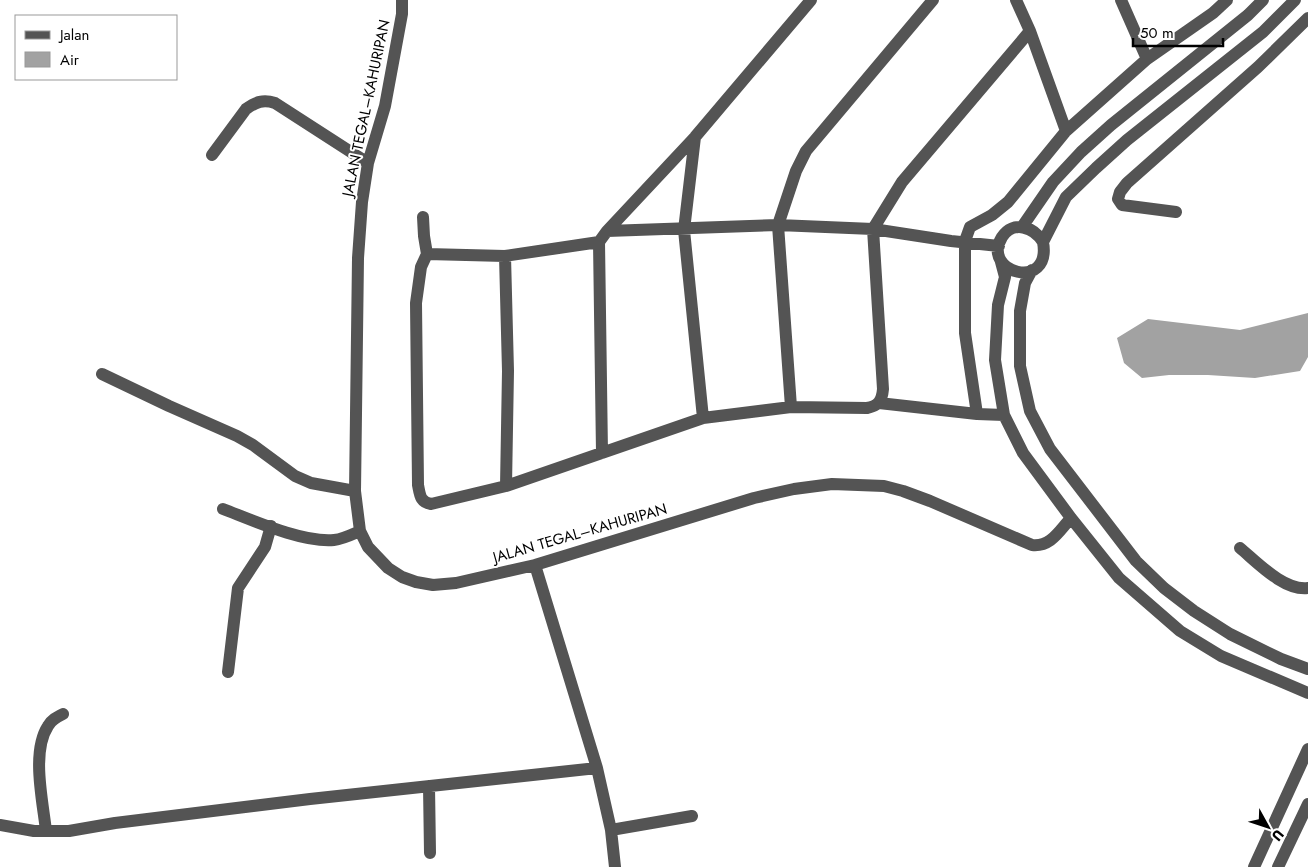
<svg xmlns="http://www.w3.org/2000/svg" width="1308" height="867" viewBox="0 0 1308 867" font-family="Jost,sans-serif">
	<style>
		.water { fill: #a2a2a2 }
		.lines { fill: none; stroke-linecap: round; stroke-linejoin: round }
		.minor { stroke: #545454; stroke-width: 12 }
		.labels { text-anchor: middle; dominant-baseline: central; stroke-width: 4; stroke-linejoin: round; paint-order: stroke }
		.street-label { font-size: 15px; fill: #000; stroke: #fff }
	</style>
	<rect width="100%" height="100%" fill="#fff"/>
	<path class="water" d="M1308,313v44l-8,14 -45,7 -47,-3h-39l-27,3 -18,-15 -7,-25 31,-19 92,11z"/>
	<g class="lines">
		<path class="minor" d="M402,0v14l-17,92 -17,57 -6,39 -4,56 -3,233 5,40 8,16 20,21 14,9 14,5 17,3 23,-2 79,-18 219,-67 40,-9 38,-5 52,2 19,5 27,10 102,44c19,2 27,-14 39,-27
			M1016,0l14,31 36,100
			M1121,0l26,59
			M695,137l-11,93 19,188
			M212,155l34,-46c10,-7 17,-10 29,-6l93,60
			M1176,212l-54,-7 -4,-6 2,-7 7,-9 131,-116 50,-49
			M423,217l1,19 3,18
			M1022,227l31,-45 28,-30 30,-27 137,-110 15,-15
			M607,231l88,-94 116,-137
			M599,242l3,211
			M1043,242c-9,-15 -30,-22 -41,-5 -22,36 50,55 41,5l23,-45 30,-29 31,-28 136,-108 32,-32
			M999,246l-48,-5 -78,-12 -95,-4 -171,6 -8,11 -94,14 -78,-2 -6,13 -5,36 2,182c2,10 2,17 13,19l75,-18 197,-68 88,-11 76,1c11,-2 15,-7 16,-19l-10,-160 29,-47 128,-151
			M505,256l3,115 -2,115
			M1001,262l4,15 -7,28 -3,55 9,55 19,38 48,65 48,60 61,53 41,25 87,37
			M1032,270l-7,13 -5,28v55l10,45 20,38 86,112 28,27 30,23 36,23 51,25 27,10
			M102,374l67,32 68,30 16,9 42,31 16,7 44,8
			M879,403l98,11 27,1
			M791,407l-13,-182 18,-54 10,-20 127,-151
			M977,414l-12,-81v-92l5,-14 22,-12 16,-13 58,-71 81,-72 66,-46 14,-13
			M223,509c29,11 80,34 111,31 9,-1 17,-5 26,-9
			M1240,548c18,15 44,43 68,40
			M535,565l62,203 14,62 4,37
			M228,672l10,-84 27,-41 6,-21
			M429,786l1,67
			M0,825l34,6h35l46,-8 195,-24 287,-31
			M611,830l81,-14
			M46,831c-3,-29 -15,-79 2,-105 3,-6 9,-9 15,-12
			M1254,867l54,-118
			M1278,867l30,-63"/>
	</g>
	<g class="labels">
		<g class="street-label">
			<text transform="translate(366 108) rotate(-78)">JALAN TEGAL–KAHURIPAN</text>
			<text transform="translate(580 533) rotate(-16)">JALAN TEGAL–KAHURIPAN</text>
		</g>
	</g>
	<rect x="15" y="15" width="162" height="65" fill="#ffffff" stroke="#999999"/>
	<rect x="25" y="31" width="25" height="8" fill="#545454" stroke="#999999"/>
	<text x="60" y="40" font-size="15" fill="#000000">Jalan</text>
	<rect x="25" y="52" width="25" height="15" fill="#a2a2a2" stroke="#999999"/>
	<text x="60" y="65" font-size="15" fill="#000000">Air</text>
	<g transform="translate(1268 827) rotate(130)" stroke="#ffffff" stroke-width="4" paint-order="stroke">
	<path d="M0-4L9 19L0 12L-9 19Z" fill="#000000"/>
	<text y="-8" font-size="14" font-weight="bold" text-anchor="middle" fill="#000000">U</text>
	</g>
	<path d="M1133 38v8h90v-8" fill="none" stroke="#000000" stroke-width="2.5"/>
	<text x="1140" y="38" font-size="15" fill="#000000" stroke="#ffffff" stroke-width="4" paint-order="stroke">50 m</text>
</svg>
